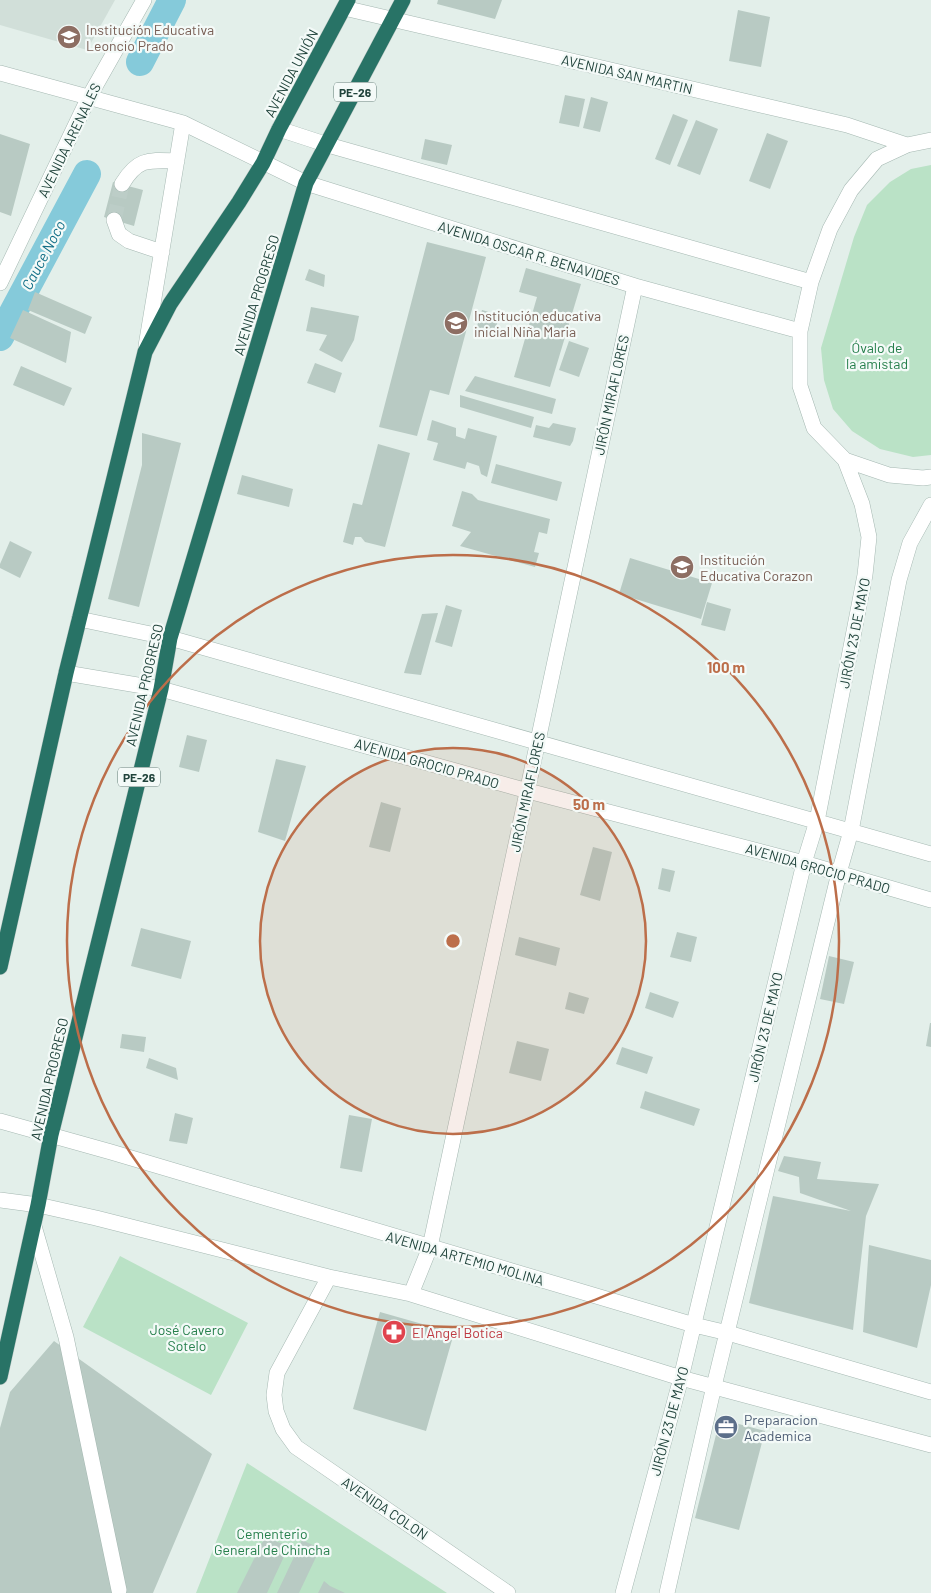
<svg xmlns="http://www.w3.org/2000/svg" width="931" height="1593" viewBox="0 0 931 1593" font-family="Barlow,sans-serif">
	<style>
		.built { fill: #d1dfd9 }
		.green { fill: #bae2c6 }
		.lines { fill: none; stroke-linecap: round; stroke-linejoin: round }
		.canal { stroke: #85cada; stroke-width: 28 }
		.building { fill: #b8cac3 }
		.minor-tunnel { stroke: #bccdc7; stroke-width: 15; stroke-dasharray: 15 8; stroke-linecap: butt }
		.minor-casing { stroke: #a5b8b2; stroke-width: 16 }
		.highway-casing { stroke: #c1cac8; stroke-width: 16 }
		.minor { stroke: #fff; stroke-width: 15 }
		.highway { stroke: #287366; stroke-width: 15 }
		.ring { fill: none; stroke: #bc6e4a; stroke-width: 2.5 }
		.labels { text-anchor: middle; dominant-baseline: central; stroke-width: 4.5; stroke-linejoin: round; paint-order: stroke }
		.shield { fill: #f4faf8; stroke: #607a74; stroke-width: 1 }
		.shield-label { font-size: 12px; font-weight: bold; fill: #20433b }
		.education-label { font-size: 14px; fill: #785e54; stroke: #f4faf8; text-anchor: start }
		.street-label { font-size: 14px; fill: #20433b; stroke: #f4faf8 }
		.park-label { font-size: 14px; fill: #257f4b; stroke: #f4faf8 }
		.health-label { font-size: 14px; fill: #be3a42; stroke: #f4faf8; text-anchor: start }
		.service-label { font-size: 14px; fill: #4e5e75; stroke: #f4faf8; text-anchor: start }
		.water-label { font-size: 15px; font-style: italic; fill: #126f87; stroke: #f4faf8 }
		.centre { fill: #bc6e4a; stroke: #f4faf8; stroke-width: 2.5 }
		.ring-label { font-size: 15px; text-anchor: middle; font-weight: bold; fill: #bc6e4a; stroke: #f4faf8; stroke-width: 4.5; stroke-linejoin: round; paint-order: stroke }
	</style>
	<rect width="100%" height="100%" fill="#e3efea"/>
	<path class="built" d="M0,0h115l-28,50 -87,-25z"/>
	<path class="green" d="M931,165v290l-18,2 -33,-8 -28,-18 -19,-22 -9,-29 -3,-32 33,-111 13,-32 23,-23 21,-13z
		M120,1256l128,67 -37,72 -128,-68z
		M247,1463l200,130h-251z"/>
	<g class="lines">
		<path class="canal" d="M140,62l32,-62
			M0,337l87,-163"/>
	</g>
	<path class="building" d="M438,0h64l-7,19 -58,-15z
		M738,10l32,7 -9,50 -32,-6z
		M565,95l20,4 -6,28 -20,-4z
		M591,97l17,5 -8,30 -17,-4z
		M673,114l15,6 -18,45 -15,-6z
		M696,120l22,9 -18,46 -23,-9z
		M767,133l21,8 -18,48 -21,-8z
		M0,134l30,10 -19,72 -11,-4z
		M425,139l27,6 -5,20 -26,-6z
		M113,182l30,8 -9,36 -30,-9z
		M427,242l59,15 -37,138 -19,-5 -13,46 -38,-9z
		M526,268l55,16 -31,103 -36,-10 23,-80 -18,-5z
		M309,269l16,6 -1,12 -19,-7z
		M35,292l57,25 -7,17 -57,-24z
		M311,307l48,9 -5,24 -12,22 -23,-12 8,-15 -21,-4z
		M23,310l48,22 -5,31 -56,-25z
		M482,310l17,5 -4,16 -5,7 -15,-5z
		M569,341l20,7 -10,29 -20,-7z
		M315,363l27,10 -7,20 -28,-10z
		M21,366l51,22 -8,18 -51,-21z
		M475,376l81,23 -4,15 -87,-23z
		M460,395l74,22 -3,11 -71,-21z
		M432,420l24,8v8l9,3 3,-11 29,8 -10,41 -6,-3 -2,-8 -12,-4 -2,7 -32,-9 5,-17 -11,-3z
		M553,423l23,5 -3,13 -3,5 -37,-9 3,-12 13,3z
		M142,433l39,10 -42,164 -31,-8 34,-134z
		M378,444l32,9 -25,94 -20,-5 -4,-5h-6l-2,8 -10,-3 10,-39 9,2z
		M496,464l66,18 -5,19 -66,-18z
		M242,475l51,14 -4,18 -52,-13z
		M462,491l10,3 6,6 72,19 -3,15 -8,-2 -5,20 5,1 -4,14 -75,-21 11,-14 -19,-6z
		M10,541l22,11 -12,26 -20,-10v-4z
		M630,558l82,25 -11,36 -82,-25z
		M707,602l24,7 -6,22 -24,-6z
		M446,605l16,5 -10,37 -17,-5z
		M438,613l-17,62 -17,-2 18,-59z
		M187,735l20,5 -8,32 -20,-5z
		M276,759l30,7 -21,75 -27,-9z
		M381,802l20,6 -11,44 -21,-5z
		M593,847l19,5 -12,49 -20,-6z
		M662,868l13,3 -5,21 -12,-3z
		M141,928l50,13 -10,38 -50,-13z
		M677,932l20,5 -6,25 -21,-5z
		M519,937l41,11 -4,18 -41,-11z
		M829,956l25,6 -10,42 -24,-5z
		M569,992l20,6 -5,16 -19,-5z
		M650,992l29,10 -6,16 -28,-10z
		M930,1023h1v24l-5,-1z
		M122,1034l24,3 -2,15 -24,-4z
		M517,1041l32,8 -8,32 -32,-8z
		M622,1047l31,10 -6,17 -31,-10z
		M149,1058l27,10 2,12 -32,-12z
		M645,1091l55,18 -6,17 -54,-18z
		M175,1113l18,5 -6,26 -18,-3z
		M349,1115l23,4 -10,53 -22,-4z
		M784,1156l37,6 -4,17 62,5 -13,32 -13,114 -104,-27 24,-107 78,15 -51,-18 -1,-16 -21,-6z
		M869,1245l62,15v25l-14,63 -54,-16z
		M380,1312l74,21 -28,98 -73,-22z
		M54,1341l158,113 -59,139h-153v-165l10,-36z
		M720,1419l45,12 -26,99 -44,-12z
		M265,1537l23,9v2l-21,45h-30z
		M302,1540l17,8 -3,6 1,1 -18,38h-22z
		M324,1581l6,5 15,7h-27z"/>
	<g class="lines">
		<path class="minor-tunnel" d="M114,220l8,-36"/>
		<g class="minor-casing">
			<path id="minor" d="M344,8l503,117 60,20
				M0,73l183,50 123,60 329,103 165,45
				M279,129l49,16 483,137
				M931,140l-24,5 -30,14 -26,31 -21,39 -19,53 -11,49v55l14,42 31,32 44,15 34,3 8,-1
				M122,184c16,-26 26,-24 55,-23
				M114,220l5,14 10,7 33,11
				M0,283l89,-186 55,-97
				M146,346l37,-223
				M79,619l91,19 761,216
				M66,673l95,16 367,102 276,72 127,37
				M0,1121l111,31 583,173 34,8 203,59
				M0,1200l38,5 58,13 233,59 82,17 270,84 250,67
				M34,1226l32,111 53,253
				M329,1277l-52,96 -3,22 2,16 7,18 13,18 212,146
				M411,1294l19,-47 205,-961
				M623,1593l58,-215 123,-515 13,-42 48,-246 4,-38 -7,-33 -17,-44
				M667,1593l47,-207 125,-513 12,-42 48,-251 11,-37 21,-38"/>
		</g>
		<g class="highway-casing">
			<path id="highway" d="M0,967l66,-294 79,-321 25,-48 69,-102 24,-39 16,-34 69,-129
				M0,1377l38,-172 13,-70 110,-446 9,-51 136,-455 97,-183"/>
		</g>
		<use href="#minor" class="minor"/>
		<use href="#highway" class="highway"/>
	</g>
	<circle cx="453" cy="941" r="193" fill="#bc6e4a" fill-opacity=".12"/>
	<g class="ring">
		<circle cx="453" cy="941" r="193"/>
		<circle cx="453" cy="941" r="386"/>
	</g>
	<defs>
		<g id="school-disc" transform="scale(1.25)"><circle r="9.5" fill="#8d6e63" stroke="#f4faf8"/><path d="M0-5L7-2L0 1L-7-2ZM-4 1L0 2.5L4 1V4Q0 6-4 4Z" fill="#fff"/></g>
		<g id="pharmacy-disc" transform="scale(1.25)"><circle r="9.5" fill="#e0444e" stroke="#f4faf8"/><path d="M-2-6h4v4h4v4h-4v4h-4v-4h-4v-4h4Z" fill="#fff"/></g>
		<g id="office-disc" transform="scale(1.25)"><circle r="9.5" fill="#5c6f8a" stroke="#f4faf8"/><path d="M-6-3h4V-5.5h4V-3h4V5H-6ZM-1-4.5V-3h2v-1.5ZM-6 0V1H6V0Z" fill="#fff"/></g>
	</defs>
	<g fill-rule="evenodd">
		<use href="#school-disc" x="69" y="37"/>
		<use href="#school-disc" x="456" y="323"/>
		<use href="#school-disc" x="682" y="567"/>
		<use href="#pharmacy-disc" x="394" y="1332"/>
		<use href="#office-disc" x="726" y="1427"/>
	</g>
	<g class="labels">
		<g class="shield">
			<rect x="334" y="82.5" width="42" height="19" rx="4"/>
			<rect x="118" y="767.5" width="42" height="19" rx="4"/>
		</g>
		<g class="shield-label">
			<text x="355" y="92">PE-26</text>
			<text x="139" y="777">PE-26</text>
		</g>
		<g class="education-label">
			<text x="86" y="29">Institución Educativa<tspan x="86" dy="16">Leoncio Prado</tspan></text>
			<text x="474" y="315">Institución educativa<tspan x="474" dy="16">inicial Niña Maria</tspan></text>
			<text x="700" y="559">Institución<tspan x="700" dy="16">Educativa Corazon</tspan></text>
		</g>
		<g class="street-label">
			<text transform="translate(291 73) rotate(-62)">AVENIDA UNIÓN</text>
			<text transform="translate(627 74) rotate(13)">AVENIDA SAN MARTIN</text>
			<text transform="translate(69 140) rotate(-64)">AVENIDA ARENALES</text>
			<text transform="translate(529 253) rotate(17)">AVENIDA OSCAR R. BENAVIDES</text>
			<text transform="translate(256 295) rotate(-73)">AVENIDA PROGRESO</text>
			<text transform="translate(611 395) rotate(-78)">JIRÓN MIRAFLORES</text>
			<text transform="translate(854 633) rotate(-79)">JIRÓN 23 DE MAYO</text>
			<text transform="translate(144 685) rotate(-77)">AVENIDA PROGRESO</text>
			<text transform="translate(427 763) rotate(16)">AVENIDA GROCIO PRADO</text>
			<text transform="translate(527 792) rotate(-78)">JIRÓN MIRAFLORES</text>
			<text transform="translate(818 868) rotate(16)">AVENIDA GROCIO PRADO</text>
			<text transform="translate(765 1027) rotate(-77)">JIRÓN 23 DE MAYO</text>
			<text transform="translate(49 1079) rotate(-77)">AVENIDA PROGRESO</text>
			<text transform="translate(465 1258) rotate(16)">AVENIDA ARTEMIO MOLINA</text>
			<text transform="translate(669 1421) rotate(-75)">JIRÓN 23 DE MAYO</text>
			<text transform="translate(385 1508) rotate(34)">AVENIDA COLON</text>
		</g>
		<g class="park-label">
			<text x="877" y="347">Óvalo de<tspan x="877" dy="16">la amistad</tspan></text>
			<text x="187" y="1329">José Cavero<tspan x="187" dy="16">Sotelo</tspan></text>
			<text x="272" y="1533">Cementerio<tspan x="272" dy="16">General de Chincha</tspan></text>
		</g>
		<g class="health-label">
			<text x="412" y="1332">El Angel Botica</text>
		</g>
		<g class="service-label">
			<text x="744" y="1419">Preparacion<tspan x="744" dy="16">Academica</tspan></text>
		</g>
		<g class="water-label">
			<text transform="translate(43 255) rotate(-62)">Cauce Noco</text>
		</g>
	</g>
	<circle cx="453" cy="941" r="8" class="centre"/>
	<g class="ring-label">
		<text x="726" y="673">100 m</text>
		<text x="589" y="810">50 m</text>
	</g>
</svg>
